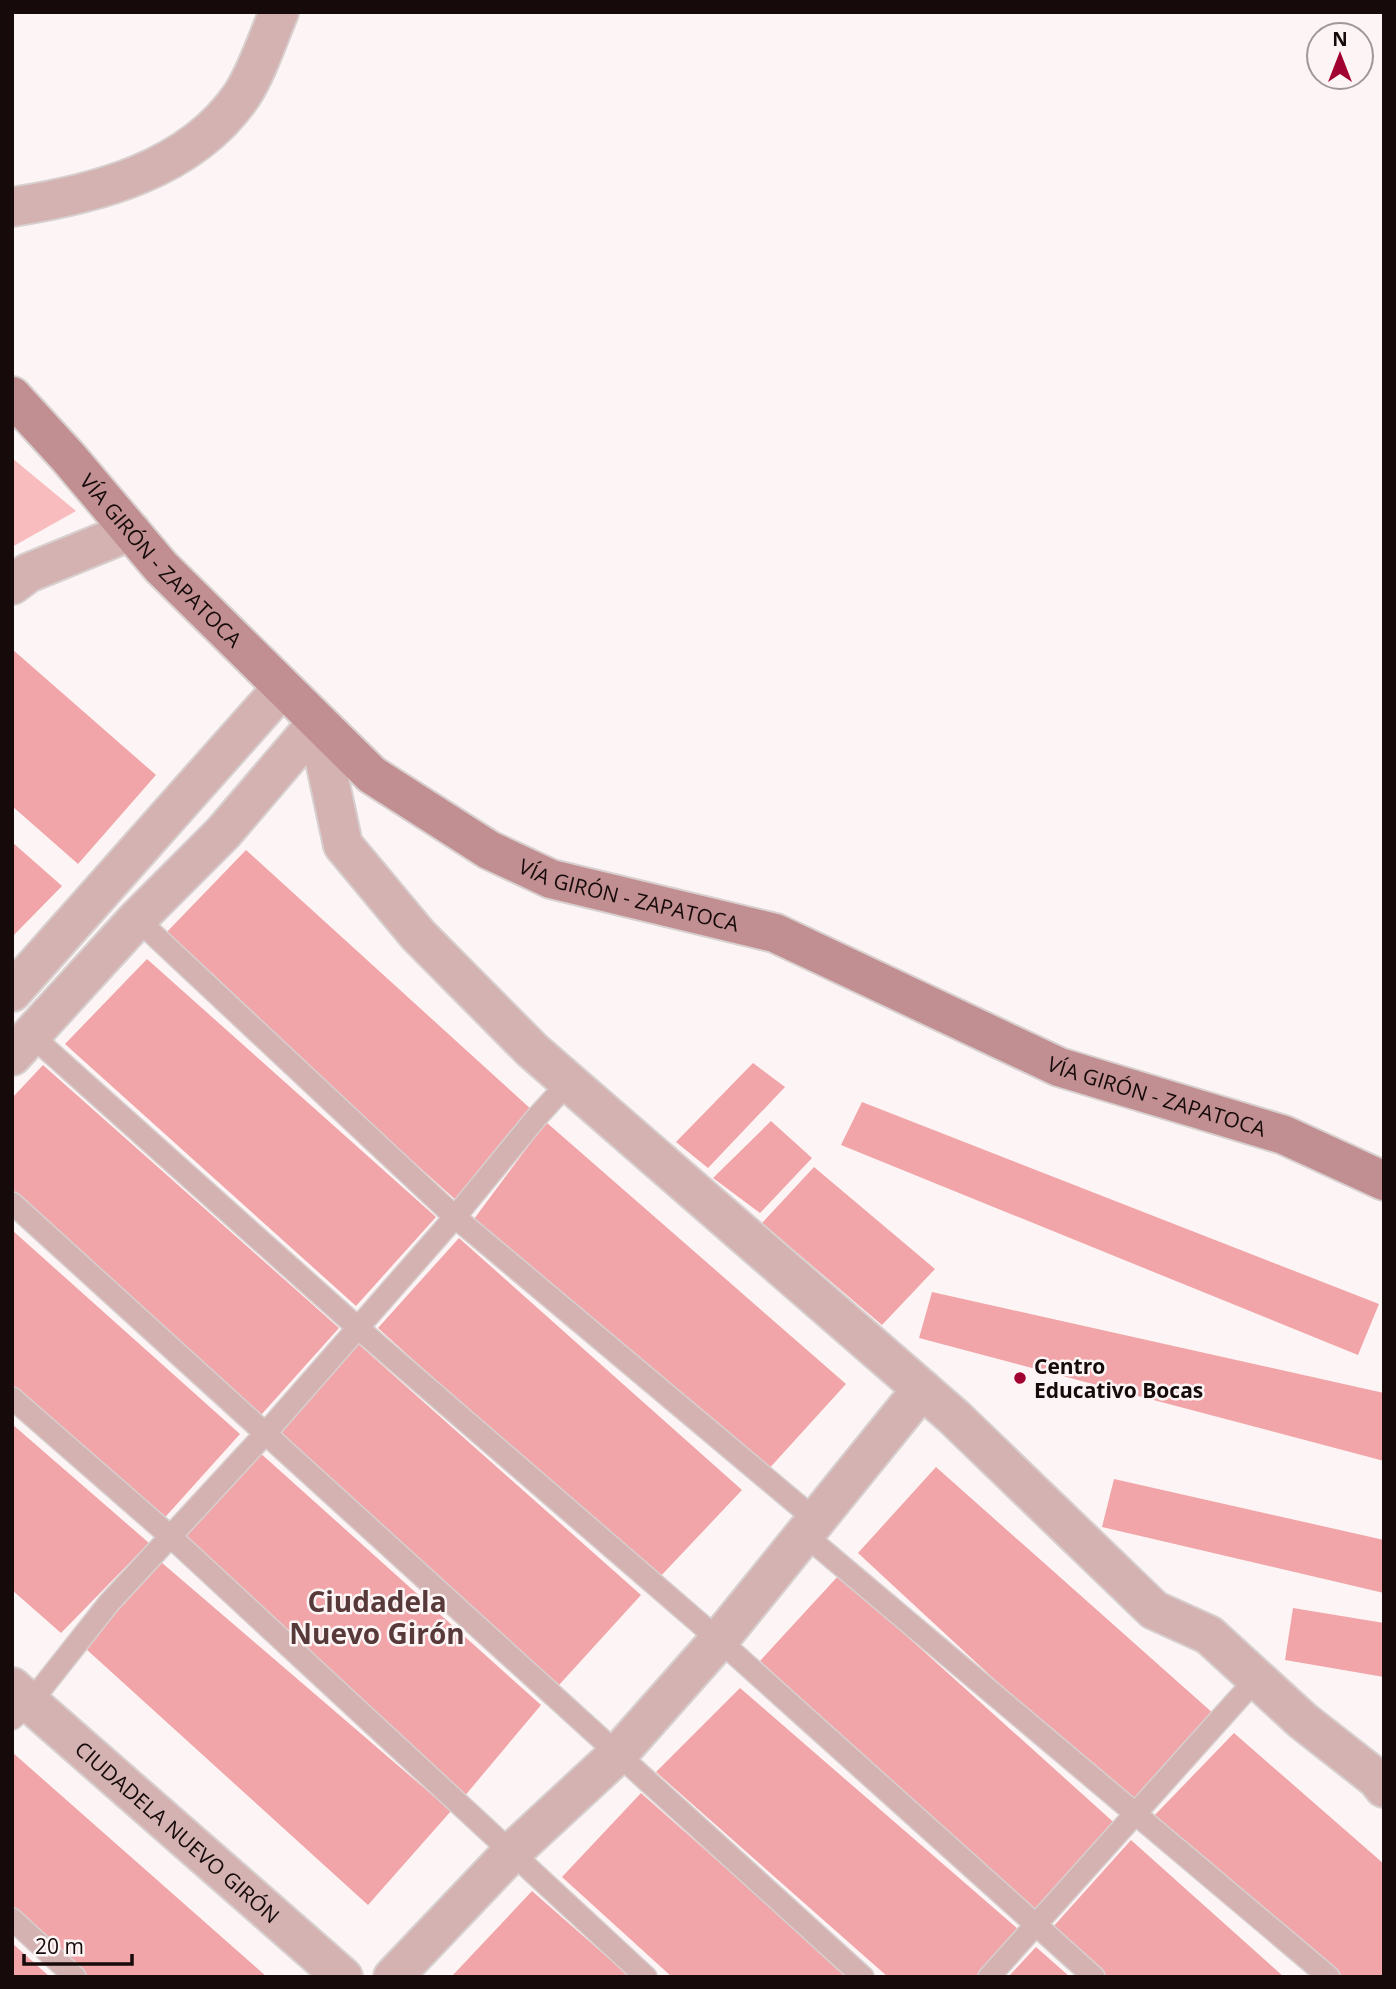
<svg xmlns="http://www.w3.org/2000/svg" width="1396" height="1989" viewBox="0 0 1396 1989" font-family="'Open Sans',sans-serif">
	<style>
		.green { fill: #f9bcbe }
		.building { fill: #f1a5a8 }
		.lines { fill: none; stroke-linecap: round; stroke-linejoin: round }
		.service-casing { stroke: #d8cfcf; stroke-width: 24 }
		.minor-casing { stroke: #d8cfcf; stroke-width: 42 }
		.secondary-casing { stroke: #d8cfcf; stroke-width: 42 }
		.service { stroke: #d4b2b2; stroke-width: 21 }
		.minor { stroke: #d4b2b2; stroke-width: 38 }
		.secondary { stroke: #c18f91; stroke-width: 38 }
		.poi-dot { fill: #a10130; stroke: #fdf5f5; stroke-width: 2.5 }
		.labels { text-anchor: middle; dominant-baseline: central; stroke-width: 5; stroke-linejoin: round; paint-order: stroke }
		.street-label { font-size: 21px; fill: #160a0a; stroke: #fdf5f5 }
		.poi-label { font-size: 21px; font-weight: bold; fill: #160a0a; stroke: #fdf5f5; text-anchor: start }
		.district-label { font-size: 28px; font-weight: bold; fill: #58393a; stroke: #fdf5f5 }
	</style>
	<rect width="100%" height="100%" fill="#fdf5f5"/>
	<path class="green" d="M12,458l64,53 -64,36z"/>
	<path class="building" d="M12,649l144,126 -78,89 -66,-58z
		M12,842l50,44 -50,51z
		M246,850l286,260 -75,91 -295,-264z
		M147,959l289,258 -80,89 -291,-262z
		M753,1063l32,24 -77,81 -32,-26z
		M43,1065l296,263 -78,87 -249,-221v-96z
		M862,1102l517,202 -21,51 -517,-210z
		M771,1121l41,37 -52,55 -47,-35z
		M546,1122l300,262 -80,88 -292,-253z
		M814,1167l121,102 -53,56 -120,-102z
		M12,1230l228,204 -81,90 -147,-132z
		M459,1238l283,252 -85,90 -279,-252z
		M932,1292l452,101v68l-465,-123z
		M355,1341l286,254 -82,90 -279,-250z
		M12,1424l137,119 -88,90 -49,-43z
		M258,1451l283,254 -78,93 -287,-256z
		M936,1467l288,256 -88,83 -113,-100 -165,-153z
		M1114,1479l270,61v53l-282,-66z
		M161,1562l290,249 -83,94 -283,-257z
		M839,1575l281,253 -80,87 -280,-254z
		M1293,1608l91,15v54l-99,-17z
		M740,1688l286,248 -34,41h-104l-232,-205z
		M1234,1733l150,131v113h-58l-176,-157z
		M12,1752l255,225h-185l-70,-65z
		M641,1793l208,184h-177l-110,-100z
		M1131,1840l153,137h-177l-55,-49z
		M532,1891l98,86h-175l-2,-2z
		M12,1943l38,34h-38z
		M1036,1947l34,30h-62z"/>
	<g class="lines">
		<g class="service-casing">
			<path id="service" d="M137,919l318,298 362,304
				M31,1035l326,292 362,313 375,337
				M12,1203l851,774
				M12,1398l158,138 476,441
				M805,1535l524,442
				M12,1719l18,-16 79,-100 156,-169 190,-217 81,-99 33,-36
				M12,1919l63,58
				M989,1977l268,-299"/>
		</g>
		<g class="minor-casing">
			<g id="minor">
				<path d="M12,207c84,-13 179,-37 230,-112 15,-23 26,-57 37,-83"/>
				<path d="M12,585l16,-12 103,-42"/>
				<path d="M317,723l26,122 75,90 114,115 422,367 200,193 55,25 94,86 74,58 7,9"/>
				<path d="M12,992l270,-304"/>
				<path d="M12,1056l125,-137 86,-86 94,-110"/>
				<path id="s1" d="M12,1687l331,290"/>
				<path d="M393,1977l118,-124 108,-100 100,-113 203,-251"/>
			</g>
		</g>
		<g class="secondary-casing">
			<g id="secondary">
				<path id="s2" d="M12,396l56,61 93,110 211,208 117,75 62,29 224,54 284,134 225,68 100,46"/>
			</g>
		</g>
		<use href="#service" class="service"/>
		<use href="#minor" class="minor"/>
		<use href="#secondary" class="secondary"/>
	</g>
	<circle class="poi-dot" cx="1020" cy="1378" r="7"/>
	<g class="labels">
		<g class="street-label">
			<text stroke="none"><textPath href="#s2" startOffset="222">VÍA GIRÓN - ZAPATOCA</textPath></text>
			<text stroke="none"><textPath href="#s2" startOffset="810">VÍA GIRÓN - ZAPATOCA</textPath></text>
			<text stroke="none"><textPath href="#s2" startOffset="1377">VÍA GIRÓN - ZAPATOCA</textPath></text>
			<text stroke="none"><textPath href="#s1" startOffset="220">CIUDADELA NUEVO GIRÓN</textPath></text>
		</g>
		<g class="poi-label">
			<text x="1034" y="1366">Centro<tspan x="1034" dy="24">Educativo Bocas</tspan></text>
		</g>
		<g class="district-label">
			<text x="377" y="1601">Ciudadela<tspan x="377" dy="32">Nuevo Girón</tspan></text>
		</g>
	</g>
	<rect width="1396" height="1989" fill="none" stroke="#160a0a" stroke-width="28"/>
	<g transform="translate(1340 56)"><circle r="33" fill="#fdf5f5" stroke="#a19797" stroke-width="2"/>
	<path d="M0-5L12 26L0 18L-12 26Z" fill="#a10130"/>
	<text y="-10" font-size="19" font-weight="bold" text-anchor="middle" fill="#160a0a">N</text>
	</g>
	<path d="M24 1954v10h108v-10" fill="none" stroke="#160a0a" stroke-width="3.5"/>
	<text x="35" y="1954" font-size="21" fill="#160a0a" stroke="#fdf5f5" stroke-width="5" paint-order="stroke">20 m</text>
</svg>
